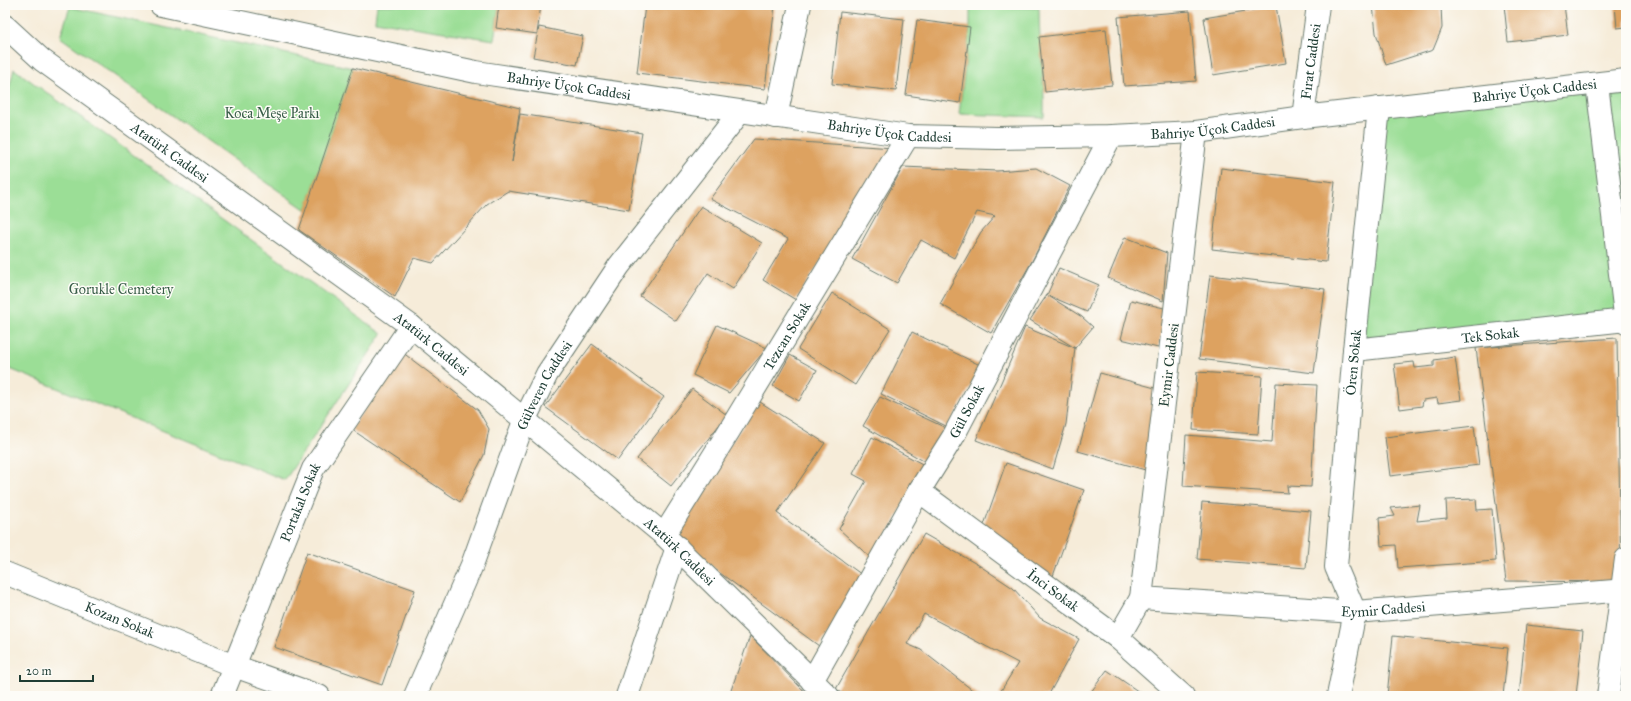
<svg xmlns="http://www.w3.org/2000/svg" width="1631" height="701" viewBox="0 0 1631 701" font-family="'IM FELL Great Primer',serif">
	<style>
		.green { fill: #9bde96; stroke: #5d8e65 }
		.building { fill: #dda260 }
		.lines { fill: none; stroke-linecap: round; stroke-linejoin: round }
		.minor-casing { stroke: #6a7a6e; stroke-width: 24 }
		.tertiary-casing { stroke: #6a7a6e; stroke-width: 24 }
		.secondary-casing { stroke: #6a7a6e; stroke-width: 24 }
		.minor { stroke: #fff; stroke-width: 22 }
		.tertiary { stroke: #fff; stroke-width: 22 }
		.secondary { stroke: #fff; stroke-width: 22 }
		.labels { text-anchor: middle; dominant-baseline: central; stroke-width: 3; stroke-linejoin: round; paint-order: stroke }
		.street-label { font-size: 14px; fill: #1f3d34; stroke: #fdfcf7 }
		.park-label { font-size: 14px; fill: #385d48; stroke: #fdfcf7 }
	</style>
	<rect width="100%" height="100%" fill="#fdfcf7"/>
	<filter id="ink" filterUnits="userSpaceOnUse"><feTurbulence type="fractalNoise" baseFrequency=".025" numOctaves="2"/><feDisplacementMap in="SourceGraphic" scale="8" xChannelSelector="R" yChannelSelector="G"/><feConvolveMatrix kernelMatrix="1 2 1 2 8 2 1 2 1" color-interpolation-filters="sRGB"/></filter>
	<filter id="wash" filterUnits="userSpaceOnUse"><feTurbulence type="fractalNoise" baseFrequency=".012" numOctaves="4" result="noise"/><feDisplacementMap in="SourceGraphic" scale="16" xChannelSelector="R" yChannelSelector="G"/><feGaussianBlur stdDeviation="0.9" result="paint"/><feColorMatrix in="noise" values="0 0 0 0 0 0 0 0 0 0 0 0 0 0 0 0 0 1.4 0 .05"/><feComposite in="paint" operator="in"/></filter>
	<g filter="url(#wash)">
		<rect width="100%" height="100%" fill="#f6ecd9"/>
		<path class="green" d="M377,5h122l-5,35 -119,-19z
			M970,6l69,2c0,37 6,73 5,109l-85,-3 11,-87z
			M70,7l283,61 -47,142 -246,-173z
			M14,69l368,265 -97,146 -280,-113v-263z
			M1626,80v240l-272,30 25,-242z"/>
		<g id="blocks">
			<path class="building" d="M499,5h42l-4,29 -41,-6z
				M605,5h11v2z
				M645,5h130l-10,84 -128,-16z
				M1373,5h68l1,23 -9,22 -47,15 -10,-32z
				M1504,5h60l4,30 -60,7z
				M1615,5h11v22l-9,1z
				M1276,6l10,57 -73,12 -9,-57z
				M1190,11l6,70 -72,5 -6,-69z
				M840,12l64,7 -8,72 -64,-7z
				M917,20l53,7 -10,76 -54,-8z
				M539,27l44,9 -6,29 -44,-8z
				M1106,29l6,56 -67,7 -6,-55z
				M353,68l167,40 -8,54 8,-48 122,19 -13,77 -121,-19 -21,13 -54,59 -19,-5 -19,39 -96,-67z
				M754,139l140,9 -98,152 -33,-20 25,-41 -78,-40z
				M903,167l94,4 39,-3 34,18 -38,75 -41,72 -51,-29 41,-72 14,-16 -18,-4 -23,46 -33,-18 -24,43 -45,-24z
				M1221,168l114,14 -9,80 -114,-13z
				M701,206l61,37 -29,46 -25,-16 -32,48 -36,-25z
				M1125,237l42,16 -4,48 -55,-23z
				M1059,268l40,17 -12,27 -40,-17z
				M1210,275l115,14 -11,84 -115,-14z
				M832,293l58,36 -35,56 -57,-36z
				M1047,295l35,22 11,10 -18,21 -45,-28z
				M1131,300l37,9 -10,39 -37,-9z
				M717,325l50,23 -38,45 -36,-18z
				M1025,327l50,21 -9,76 -13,45 -77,-29z
				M912,332l70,34 -34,61 -67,-33z
				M1617,338l4,244 -115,-1 -30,-233z
				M592,344l72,53 -46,63 -73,-53z
				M402,352l76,58 11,19 -5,26 -24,47 -109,-73z
				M790,355l27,15 -18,31 -26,-15z
				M1455,357l6,43 -23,3 -1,-5 -14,2 -1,6 -22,3 -6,-45 20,-2 1,6 19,-2v-6z
				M1197,372l65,4 -4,58 -65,-4z
				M1100,373l55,15 1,85 -78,-22z
				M1276,383l41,2 -6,102 -24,-1 1,7 -105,-7 3,-51 86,7z
				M692,389l35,26 -56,71 -34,-27z
				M880,397l66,31 -19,35 -64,-37z
				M760,402l65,41 -48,70 92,67 -50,66 -152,-112z
				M1474,426l5,39 -89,11 -5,-39z
				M872,437l54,29 -53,94 -34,-31 27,-48 -13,-7z
				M1006,463l78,27 -35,97 -69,-51z
				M1476,499l1,11 15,-1 4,52 -98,7 -2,-23 -15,1 -2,-28 16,-2 -4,-8 29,-3 -3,16 30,-3 -1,-18z
				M1202,502l109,9 -5,57 -109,-9z
				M924,534l56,32 33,22 27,30 39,21 -31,57h-46l-3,-2 19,-31 -94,-49 -17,30 14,6 59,46h-133l-11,-7z
				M307,552l108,38 -33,95 -108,-38z
				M1526,625l57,6 -7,65h-57z
				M750,636l59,60h-80z
				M1393,636l115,12 -5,48h-116z
				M1107,670l38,26h-57z"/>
		</g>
	</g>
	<g filter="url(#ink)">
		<use href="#blocks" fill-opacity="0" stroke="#6a7a6e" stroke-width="1"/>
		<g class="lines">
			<g class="minor-casing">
				<g id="minor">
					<path d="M1597,84l29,239"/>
					<path d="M776,117l24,-112"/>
					<path id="s1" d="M1303,117l15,-112"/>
					<path id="s2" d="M1196,132l-55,466 214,14 271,-22"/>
					<path id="s3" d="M1354,350l272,-30"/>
					<path id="s4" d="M919,491l199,147 65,58"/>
					<path id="s5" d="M664,535l65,-104 179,-295"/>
					<path id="s6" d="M5,573l229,93 85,30"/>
					<path d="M1118,638l23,-40"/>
					<path id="s7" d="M812,681l107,-190 34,-54 158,-301"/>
					<path id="s8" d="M222,696l91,-227 98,-143"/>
					<path d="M627,696l50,-149"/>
					<path id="s9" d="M1338,696l17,-84 -19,-45 18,-217 25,-242"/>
					<path d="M1608,696l18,-137"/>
				</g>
			</g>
			<g class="tertiary-casing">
				<g id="tertiary">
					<path id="s10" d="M5,26l37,34 369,266 253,209 164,161"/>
					<path id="s11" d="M415,696l57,-131 52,-144 23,-47 72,-108 121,-154"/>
				</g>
			</g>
			<g class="secondary-casing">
				<g id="secondary">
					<path id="s12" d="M161,5l315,67 432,64 90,2 113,-2 85,-4 107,-15 323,-37"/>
				</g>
			</g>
			<use href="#minor" class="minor"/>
			<use href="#tertiary" class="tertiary"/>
			<use href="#secondary" class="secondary"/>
		</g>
	</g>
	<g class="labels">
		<g class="street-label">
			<text stroke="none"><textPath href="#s1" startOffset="56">Fırat Caddesi</textPath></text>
			<text stroke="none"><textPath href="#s12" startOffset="416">Bahriye Üçok Caddesi</textPath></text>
			<text stroke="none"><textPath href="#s12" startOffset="1388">Bahriye Üçok Caddesi</textPath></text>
			<text stroke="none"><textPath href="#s12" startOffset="1064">Bahriye Üçok Caddesi</textPath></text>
			<text stroke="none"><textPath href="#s12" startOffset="740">Bahriye Üçok Caddesi</textPath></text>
			<text stroke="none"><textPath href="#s10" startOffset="208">Atatürk Caddesi</textPath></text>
			<text stroke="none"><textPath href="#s3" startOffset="137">Tek Sokak</textPath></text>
			<text stroke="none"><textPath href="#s5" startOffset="234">Tezcan Sokak</textPath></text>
			<text stroke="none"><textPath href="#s10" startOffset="532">Atatürk Caddesi</textPath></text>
			<text stroke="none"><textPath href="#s9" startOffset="340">Ören Sokak</textPath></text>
			<text transform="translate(1169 365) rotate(-83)">Eymir Caddesi</text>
			<text stroke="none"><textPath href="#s11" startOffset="337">Gülveren Caddesi</textPath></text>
			<text stroke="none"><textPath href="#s7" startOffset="311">Gül Sokak</textPath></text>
			<text stroke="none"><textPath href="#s8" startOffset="209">Portakal Sokak</textPath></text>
			<text stroke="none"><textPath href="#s10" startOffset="856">Atatürk Caddesi</textPath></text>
			<text stroke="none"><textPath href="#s4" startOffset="167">İnci Sokak</textPath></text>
			<text stroke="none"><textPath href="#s2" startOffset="712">Eymir Caddesi</textPath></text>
			<text stroke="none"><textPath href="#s6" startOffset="124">Kozan Sokak</textPath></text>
		</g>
		<g class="park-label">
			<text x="272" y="113">Koca Meşe Parkı</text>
			<text x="121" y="289">Gorukle Cemetery</text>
		</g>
	</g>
	<rect width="1631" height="701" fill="none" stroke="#fdfcf7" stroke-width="20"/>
	<path d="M20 675v6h73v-6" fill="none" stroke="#1f3d34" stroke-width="2"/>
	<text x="26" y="675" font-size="12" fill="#1f3d34" stroke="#fdfcf7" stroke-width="3" paint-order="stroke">20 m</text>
</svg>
